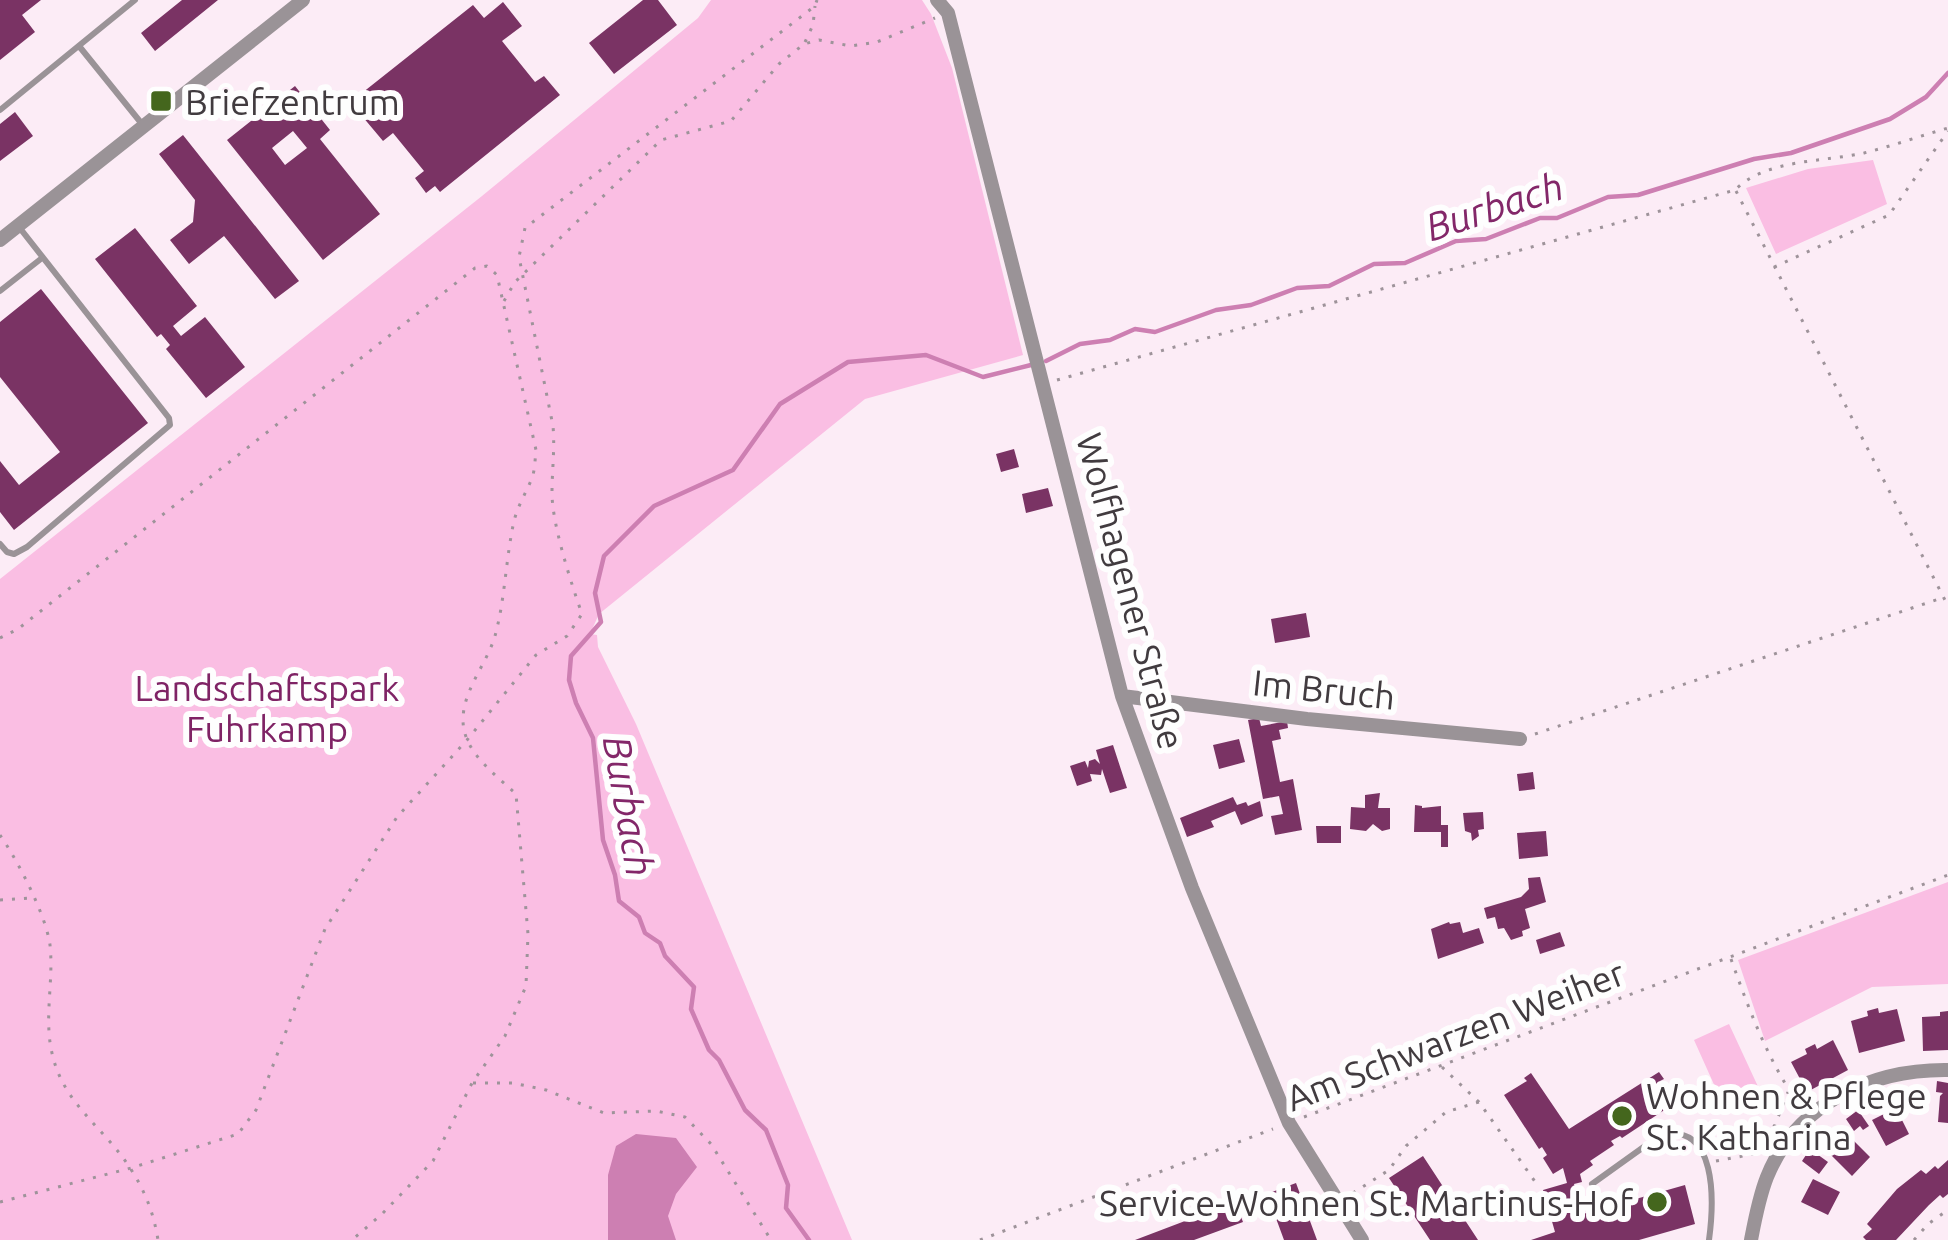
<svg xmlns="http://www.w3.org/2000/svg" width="1948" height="1240" viewBox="0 0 1948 1240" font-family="Ubuntu,sans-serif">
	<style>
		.green { fill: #fabee3 }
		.water { fill: #cd7fb2 }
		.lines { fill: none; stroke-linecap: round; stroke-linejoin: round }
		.stream { stroke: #cd7fb2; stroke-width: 4.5 }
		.building { fill: #7a3364; fill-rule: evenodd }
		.path { stroke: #9e939a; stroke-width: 3; stroke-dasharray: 3 9; stroke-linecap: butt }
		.lane { stroke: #9a9397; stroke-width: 6 }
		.street { stroke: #9a9397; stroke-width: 14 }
		.poi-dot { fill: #44661d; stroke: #fefefe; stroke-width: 4.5 }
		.labels { text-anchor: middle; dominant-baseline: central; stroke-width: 12; stroke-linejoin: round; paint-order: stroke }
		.poi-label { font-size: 36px; fill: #413b3f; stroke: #fefefe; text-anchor: start }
		.street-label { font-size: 36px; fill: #413b3f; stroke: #fefefe }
		.park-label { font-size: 36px; fill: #7f2365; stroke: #fefefe }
		.water-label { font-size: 39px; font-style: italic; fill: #832769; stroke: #fefefe }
	</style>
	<rect width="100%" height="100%" fill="#fcecf6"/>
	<path class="green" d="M711,0h211l9,14 21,54 71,287 -158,44 -266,215 -9,20 7,1 1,12 38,77 216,516h-852v-661l482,-383 216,-178z
		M1873,160l14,44 -111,50 -30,-66 62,-19z
		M1948,882v102l-76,3 -107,54 -27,-81z
		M1729,1024l32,69 -36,16 -31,-69z"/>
	<path class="water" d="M636,1134l40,4 21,29 -21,27 -8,22 8,24h-68v-65l8,-29z"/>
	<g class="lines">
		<path class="stream" d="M1046,361l34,-17 30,-4 25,-11 20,3 61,-22 35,-5 46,-17 32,-2 45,-22 31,-1 51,-22 30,-2 54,-21h17l51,-21 30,-2 116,-36 37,-6 99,-34 36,-22 22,-24
			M809,1240l-23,-32 2,-23 -22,-55 -21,-20 -26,-50 -10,-10 -18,-41 3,-22 -29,-31 -5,-13 -15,-10 -6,-16 -20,-16 -4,-26 -12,-35 -10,-102 -17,-35 -7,-23 2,-24 30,-34 -6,-29 9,-37 50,-50 79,-36 47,-66 68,-42 78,-7 57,22 48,-12"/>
	</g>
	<path class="building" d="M0,0h41l-19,15 13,17 -35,28z
		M182,0h36l-63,51 -14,-18z
		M643,0h15l19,25 -63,49 -25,-31z
		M503,2l19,24 -20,15 33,41 9,-6 16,19 -120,97 -5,-6 -9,7 -11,-15 9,-7 -31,-38 -10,8 -21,-25 11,-9 -11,-14 111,-88 11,13z
		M295,86l35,44 -10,9 60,75 -57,46 -96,-120zM293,131l14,17 -22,17 -13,-17z
		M15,112l18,24 -33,25v-37z
		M183,135l116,146 -24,18 -51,-63 -35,28 -19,-24 23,-18 2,-22 -36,-46z
		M135,228l62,78 -24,20 8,10 24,-19 40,50 -39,31 -40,-49 4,-4 -9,-11 -4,3 -62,-78z
		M41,289l107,134 -134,107 -14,-18v-51l19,24 41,-33 -60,-75v-55z
		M1014,449l5,18 -18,5 -5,-18z
		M1048,488l5,18 -27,7 -4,-19z
		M1306,613l4,24 -35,6 -4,-24z
		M1259,718l2,8 26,-5 1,7 -9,2 2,9 -9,2 8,41 13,-3 9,51 -27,5 -4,-19 12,-2 -4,-18 -16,3 -15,-79z
		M1239,739l6,23 -26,7 -6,-24z
		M1113,745l14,43 -17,5 -8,-24 -1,6 -11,-1 2,7 -15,5 -7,-20 15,-5 3,7 1,-7 6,-2 5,5 -4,-14z
		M1533,772l2,17 -16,2 -2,-17z
		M1380,793l-2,15h12v21l-8,2 -9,-7 -7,7 -16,-2 1,-22 14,1v-13z
		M1233,797l4,8 9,-3 2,4 12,-5 3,15 -22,9 -6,-14 -24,10 3,6 -27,10 -7,-19z
		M1415,805l7,1v2l19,-2v19h7v22h-7v-15h-27z
		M1483,812l1,17 -6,1 1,6 -7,5 -1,-8 -6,-2 -2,-18z
		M1316,826h25v17h-24z
		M1546,831l2,25 -29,3 -2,-26z
		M1540,877l6,25 -21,7 5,19 -8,3 1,5 -12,4 -7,-12 -6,1 -3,-12 -8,2 -3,-11 37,-11 8,-8 -1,-11z
		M1449,922l1,2 10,-2 3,11 16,-5 5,15 -46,16 -7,-30z
		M1560,932l5,14 -25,8 -4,-14z
		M1878,1008l1,5 18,-4 8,32 -46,12 -8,-32 17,-5 -1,-5z
		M1948,1011v39l-25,1 -1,-34 18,-1v-4z
		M1833,1040l15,30 -41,22 -16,-30 16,-8 -2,-5 10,-5 2,5z
		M1659,1072l5,7 -4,2 15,22 -53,35 -2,-2 -9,5 3,4 -24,16 3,4 -13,9 2,8 -8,2 9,30 102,-29 10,39 -56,16h-108l24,-8 -12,-42 24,-7 -4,-15 -10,6 -10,-16 4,-3 -5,-8 -3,2 -35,-54 23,-14 -3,-3 7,-5 38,56z
		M1937,1081l11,2v40l-10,-1 2,-26 3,-3 -7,-1z
		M1896,1108l13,26 -23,12 -14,-26z
		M1858,1110l11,16 -6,4 -3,-4 -6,5 -8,-12z
		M1849,1136l21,21 -18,19 -21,-21z
		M1810,1149l18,13 -9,12 -17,-13z
		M1423,1156l55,84h-48l-41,-62z
		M1948,1160v34l-5,4 -3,-3 -11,10 -33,35h-30l-3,-3 9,-8 -5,-5 30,-35 24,-19 5,4 9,-8 3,3z
		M1813,1179l27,13 -12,23 -27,-13z
		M1296,1183l21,57h-33l-17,-46z
		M1235,1202l8,20 -49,18h-59z"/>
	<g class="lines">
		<path class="path" d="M805,42l8,-17 2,-19
			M1736,191l212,415
			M1774,267l115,-52 59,-84
			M504,301l11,-19 146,-142 70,-19 48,-57 25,-20 15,-4 32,6 26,-4 58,-24
			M1057,380l678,-190c30,-31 89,-28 129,-37 28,-7 56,-17 84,-25
			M0,638l18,-9 457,-361 12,-2 10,9 39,175c-1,9 -1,20 -4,28 -6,15 -14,27 -18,43 -8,36 -9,77 -18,111 -7,30 -33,56 -33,88 0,32 32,54 53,74l12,140 -2,52 -21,50 -33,47 -39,78 -51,53 -30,26
			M1535,734l407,-136
			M0,835c18,26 46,80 50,110 4,37 -7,76 3,112 12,49 54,73 79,114 14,22 22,44 26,69
			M0,900l33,-2
			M1731,959c20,56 36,99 69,148
			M1442,1067l37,35 57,81
			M473,1083h40l33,7 58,23 52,-2 29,6 26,27 60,96
			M1304,1117l644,-242
			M1716,1161l38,-7 21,-29 13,-33
			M1353,1193l36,-23 17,-24 40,-34 33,-10
			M0,1202l131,-34 107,-34 18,-24 69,-181 72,-112 70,-77 69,-85 31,-19 15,-22c-11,-31 -30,-90 -30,-121 0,-23 3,-44 1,-67l-34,-169 6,-29 290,-222 2,-6
			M980,1240l293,-111
			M1914,1240l14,-16 20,-14"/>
		<path class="lane" d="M79,46l63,78
			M0,110l135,-110
			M0,291l42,-33
			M0,544l7,8 7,2 13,-7 143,-122 -1,-7 -150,-191
			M1592,1184l67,-48c59,-17 55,67 50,104"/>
		<path class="street" d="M937,0l11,13 174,683 70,192 97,235 73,117
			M0,240l303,-240
			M1122,696l185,23 213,20
			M1751,1240c4,-21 8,-43 16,-63 30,-74 105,-108 181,-107"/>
	</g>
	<g class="poi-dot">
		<rect x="149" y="89" width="24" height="24" rx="6"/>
		<circle cx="1622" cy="1116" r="12"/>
		<circle cx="1657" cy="1202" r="12"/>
	</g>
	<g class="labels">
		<g class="poi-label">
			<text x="185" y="101">Briefzentrum</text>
			<text x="1646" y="1095">Wohnen &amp; Pflege<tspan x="1646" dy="41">St. Katharina</tspan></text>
			<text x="1633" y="1202" text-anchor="end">Service-Wohnen St. Martinus-Hof</text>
		</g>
		<g class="street-label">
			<text transform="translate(1131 591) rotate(75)">Wolfhagener Straße</text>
			<text transform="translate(1324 689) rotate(6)">Im Bruch</text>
			<text transform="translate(1455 1035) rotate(-21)">Am Schwarzen Weiher</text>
		</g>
		<g class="park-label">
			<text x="267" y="687">Landschaftspark<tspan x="267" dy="41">Fuhrkamp</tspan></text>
		</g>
		<g class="water-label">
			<text transform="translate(1494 206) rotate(-18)">Burbach</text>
			<text transform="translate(629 806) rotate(80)">Burbach</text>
		</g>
	</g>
</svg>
